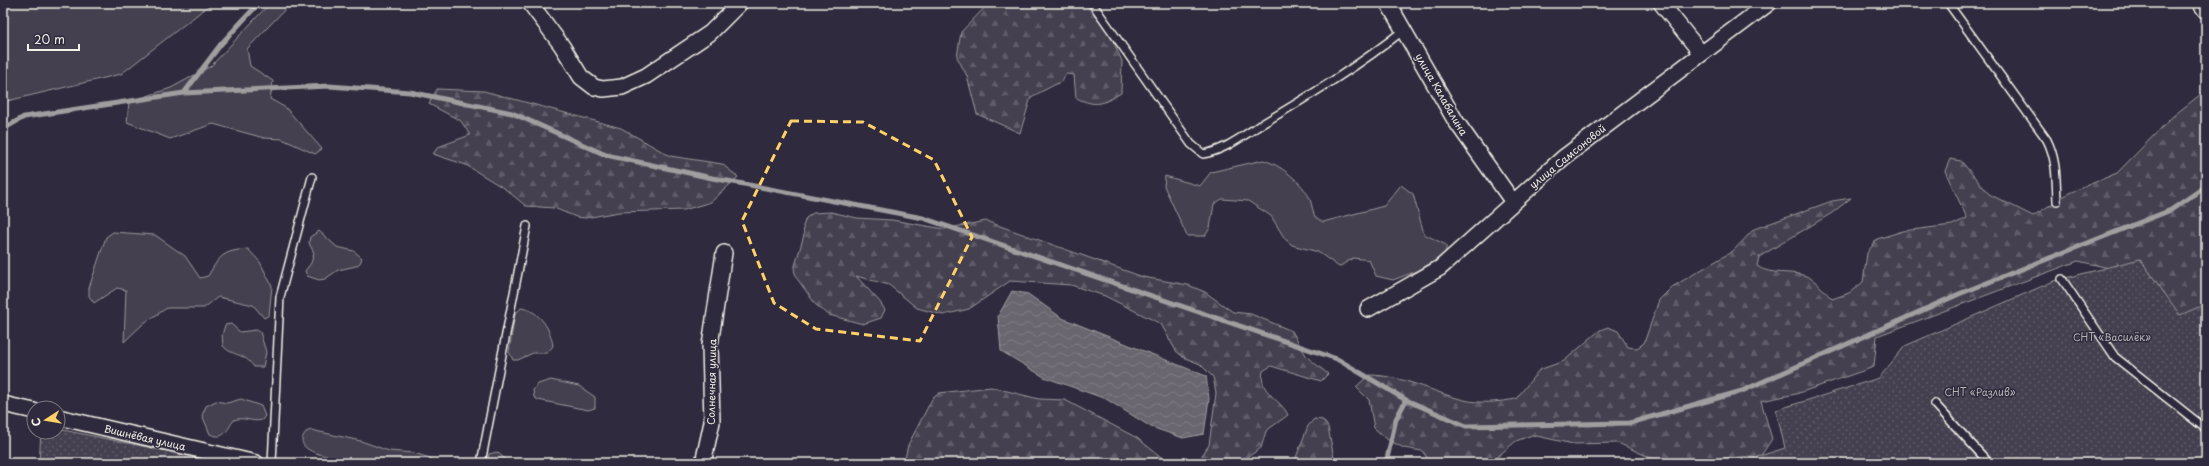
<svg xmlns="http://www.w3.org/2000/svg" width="2209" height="466" viewBox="0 0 2209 466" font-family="'Playpen Sans',sans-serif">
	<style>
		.green { fill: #454050; stroke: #9c989c }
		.forest { fill: url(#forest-firs); stroke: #9c989c }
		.garden { fill: url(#garden-dots); stroke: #9c989c }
		.water { fill: url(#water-waves); stroke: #a19ea0 }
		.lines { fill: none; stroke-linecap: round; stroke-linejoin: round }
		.stream { stroke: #a19ea0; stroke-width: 5 }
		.lane-casing { stroke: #f4f1e8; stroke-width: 10 }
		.street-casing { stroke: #f4f1e8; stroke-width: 18 }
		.lane { stroke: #2f2a3d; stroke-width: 7 }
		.street { stroke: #2f2a3d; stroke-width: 15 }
		.marked { fill: none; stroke: #ffd166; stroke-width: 3; stroke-dasharray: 8 5; stroke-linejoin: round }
		.labels { text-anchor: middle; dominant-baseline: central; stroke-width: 3; stroke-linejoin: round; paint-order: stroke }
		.street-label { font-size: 10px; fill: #f4f1e8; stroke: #2f2a3d }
		.park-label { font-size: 10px; fill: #b7b3b3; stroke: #2f2a3d }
	</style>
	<defs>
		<pattern id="forest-firs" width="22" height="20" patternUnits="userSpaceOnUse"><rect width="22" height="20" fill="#454050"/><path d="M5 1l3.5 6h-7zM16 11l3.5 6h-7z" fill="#605c69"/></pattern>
		<pattern id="garden-dots" width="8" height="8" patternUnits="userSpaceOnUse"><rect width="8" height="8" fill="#454050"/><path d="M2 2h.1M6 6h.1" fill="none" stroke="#605c69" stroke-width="1.8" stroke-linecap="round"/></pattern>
		<pattern id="water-waves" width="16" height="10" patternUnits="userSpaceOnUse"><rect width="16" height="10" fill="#6a6670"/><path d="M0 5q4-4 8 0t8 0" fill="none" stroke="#807c84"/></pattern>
	</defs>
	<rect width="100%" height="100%" fill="#2f2a3d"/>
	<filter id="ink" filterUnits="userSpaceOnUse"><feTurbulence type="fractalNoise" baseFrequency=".025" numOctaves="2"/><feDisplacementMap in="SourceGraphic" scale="8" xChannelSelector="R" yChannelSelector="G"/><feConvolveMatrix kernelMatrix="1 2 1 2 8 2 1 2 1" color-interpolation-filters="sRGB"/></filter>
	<g filter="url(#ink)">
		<path class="green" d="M3,3h209l-91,71 -118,28z
			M270,3h21l-44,46 3,17 23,15 -3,18 16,9 36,41 -7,5 -33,-15 -18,-1 -51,-14 -43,15 -43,-17 2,-20 42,-14 40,-22z
			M1263,160c17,4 40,23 47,39 2,6 3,13 5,18l8,5 61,-16 17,-21 12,9 11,40 22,11v9l-29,17 -24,9 -17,-4 -7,-16 -16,-2 -14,9 -21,-15 -26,-7 -7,-6 -14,-23 -23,-15 -26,-2 -8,5 -4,24 -5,8h-18l-23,-50 1,-10 35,10 11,-14z
			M319,231l18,16 17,4 8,7 -2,5 -4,3 -18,4 -13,9 -6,1 -12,-4 -2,-5 6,-8 3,-10 -5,-10 1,-6z
			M113,232l42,3 30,21 15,22 8,-2c12,-21 15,-25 40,-27l12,13 12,24 -3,29 -5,3 -11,-13 -35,-8 -14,11h-37l-23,15 -20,19 2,-52 -9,-2 -23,15 -5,-7v-8l17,-51z
			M521,308c18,2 30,21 32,38l-6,7h-14l-15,7h-5l-4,-8 6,-38z
			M231,324l9,8 16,-2 4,2 6,20 -3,15h-9c-10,-15 -21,-10 -31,-21l-1,-11 3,-10z
			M551,380l28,6 16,11v11l-7,2 -50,-10 -4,-3 -1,-7 5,-6z
			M241,399l20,7 4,10 -3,4c-10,3 -18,-4 -28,0 -7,9 -9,21 -24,14l-8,-19 4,-9 10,-5 11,2z
			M311,430l50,11 28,10 25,2 16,5 6,5c-18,0 -159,3 -130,-31z
			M497,452l13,11h-23l2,-9z"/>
		<path class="forest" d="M989,3h95l25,29 13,29 -1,32c-20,12 -24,14 -45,5l-2,-23 -8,-1 -4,7 -31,16 -11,36 -43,-19 -10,-38 -10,-19 4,-25z
			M437,89l47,2 137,37 49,28 52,8 16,13 -27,25 -27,8 -65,2 -34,6 -9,-1 -22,-9 -28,-2 -21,-17 -39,-24 -33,-11 5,-7 32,-12 -9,-14 -32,-17z
			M2206,90v230l-15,13 -64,-61 -49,-11 -201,75 -3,31 -78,27 -35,7 11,38 -16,24h-94l-44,-20 -45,1 -41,-9 -16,6 -26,22h-59l-9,-12 -18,-3 -16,-8 -14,-12 -5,-28 -13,-13 13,-12c33,0 63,17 95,25 17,4 34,2 52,-1l23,-29 25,-9 36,-31 8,-3 10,4 10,16 9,1 7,-5 15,-43 13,-13 61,-36 21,-22 78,-28 19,-3 -19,15 -73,44 -2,9c14,10 33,4 49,10 9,3 19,16 26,23l17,-6 14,-11 4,-29 10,-14 26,-8 49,-6 15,-7 -22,-47 5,-12 11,2 28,33 44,22 36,-23 48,-20 55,-56z
			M831,212l26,6 35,2 52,9 42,-8 157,56 45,8 17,7 28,20 18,2 41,17 15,26 21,17 -7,7 -50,-15 -8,5c-5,22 17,27 25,44l-22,16 -5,17 -22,15h-335l4,-18 24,-46 7,-6 52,-6 48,12 26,1 72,38 28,22 26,3 8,-3 10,-15 7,-52 -3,-16 -13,-13 -17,-7 -7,-6 -15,-27 -56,-28 -34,-11 -61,-4 -41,28 -26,6 -26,-7 -28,-23 -33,-9 24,26 5,8 -4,8 -18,6 -34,-9 -13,-10 -20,-28 -2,-8 10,-34 -1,-9 3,-8 7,-5z
			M1314,419l9,1 5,7 7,36h-51l11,-3 13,-34z"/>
		<path class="garden" d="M2140,259l40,56 26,-11v159h-535l92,-8 22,-7 -9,-38 103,-32 26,-32 149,-65z
			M58,429l168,34h-187l2,-31h17z"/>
		<path class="water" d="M1012,291l16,3 34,24 144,58 3,23 -5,35 -21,4 -32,-11 -45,-28 -62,-22 -43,-26 -3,-35z"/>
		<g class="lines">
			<path class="stream" d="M184,93l37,-49 38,-41
				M3,129l21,-12 160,-24 145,-7 81,6 102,21 94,42 106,23 211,40 414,141 69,41 60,26 164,-3 112,-32 217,-97 212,-84 35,-24
				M1386,463l10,-44 10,-19"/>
			<g class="lane-casing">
				<path id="lane" d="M1092,3l99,141 12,10c21,-3 41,-19 59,-30 49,-29 98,-59 143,-95
					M1948,3l99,137c10,20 9,40 10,61
					M2062,279l53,78 91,72
					M1935,404l54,59
					M272,463l8,-166 32,-120
					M481,463l46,-237"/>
			</g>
			<g class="street-casing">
				<path id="street" d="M530,3l32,43 19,31 13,10 9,2 19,-2 24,-11 64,-43 30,-30
					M1388,3l67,117 58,82
					M1661,3l40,50
					M2200,3l6,8
					M1368,309l72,-41 123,-110 206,-155
					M3,404l31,7
					M58,417l198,46
					M703,463l9,-41 -2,-77 14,-92"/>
			</g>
			<use href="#lane" class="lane"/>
			<use href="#street" class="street"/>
		</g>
	</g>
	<path class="marked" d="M791,121l72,1 71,38 38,77 -52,104 -104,-12 -42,-26 -32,-82z"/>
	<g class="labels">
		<g class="street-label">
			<text transform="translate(1442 94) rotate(60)">улица Калабалина</text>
			<text transform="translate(1567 156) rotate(-39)">улица Самсоновой</text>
			<text transform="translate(711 382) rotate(-89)">Солнечная улица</text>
			<text transform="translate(145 437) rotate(13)">Вишнёвая улица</text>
		</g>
		<g class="park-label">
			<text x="2112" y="336">СНТ «Василёк»</text>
			<text x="1980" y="391">СНТ «Разлив»</text>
		</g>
	</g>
	<rect width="2209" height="466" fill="none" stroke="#2f2a3d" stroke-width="16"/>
	<rect x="8" y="8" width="2193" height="450" fill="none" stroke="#f4f1e8" stroke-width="1.5" filter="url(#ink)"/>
	<g transform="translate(46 420) rotate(258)"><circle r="19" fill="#2f2a3d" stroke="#7e7a81"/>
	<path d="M0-3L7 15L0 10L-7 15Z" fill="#ffd166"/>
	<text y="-6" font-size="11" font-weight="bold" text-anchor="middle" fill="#f4f1e8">С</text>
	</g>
	<path d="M28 44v6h51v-6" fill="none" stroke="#f4f1e8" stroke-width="2"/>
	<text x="34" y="44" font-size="12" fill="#f4f1e8" stroke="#2f2a3d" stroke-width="3" paint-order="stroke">20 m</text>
</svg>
